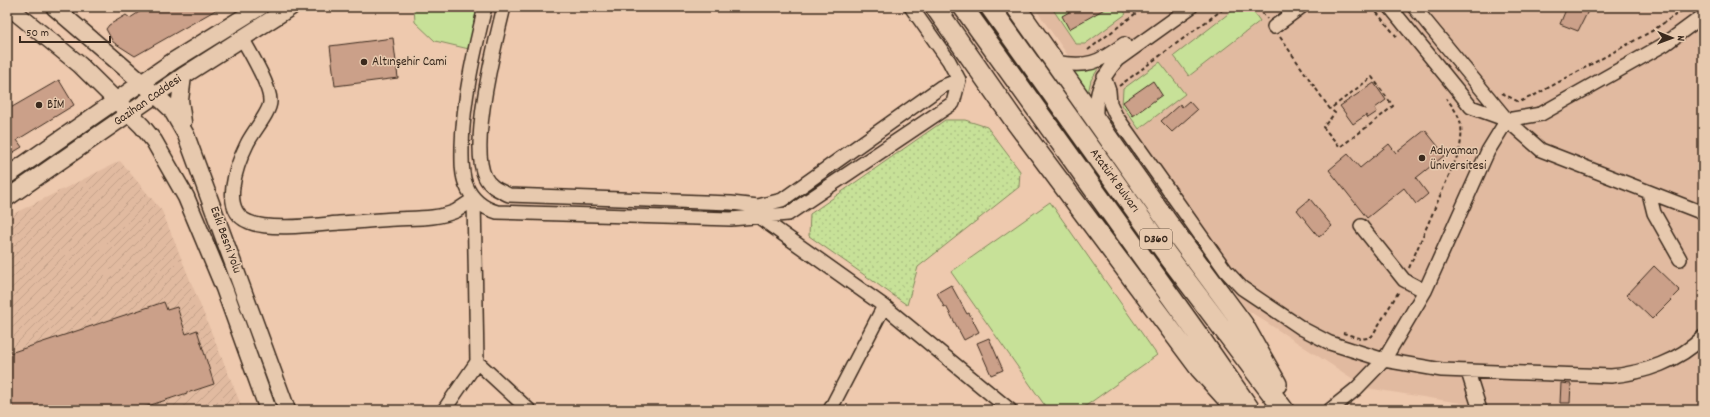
<svg xmlns="http://www.w3.org/2000/svg" width="1710" height="417" viewBox="0 0 1710 417" font-family="Dekko,sans-serif">
	<style>
		.built { fill: #e1baa0 }
		.industrial { fill: url(#industrial-furrows) }
		.grass { fill: #c7e198; stroke: #81865b }
		.park { fill: url(#park-dots); stroke: #81865b }
		.building { fill: #cba089; stroke: #3b2a1e }
		.lines { fill: none; stroke-linecap: round; stroke-linejoin: round }
		.minor-casing { stroke: #3b2a1e; stroke-width: 16 }
		.major-casing { stroke: #3b2a1e; stroke-width: 19 }
		.highway-casing { stroke: #3b2a1e; stroke-width: 22 }
		.path { stroke: #3b2a1e; stroke-width: 2; stroke-dasharray: 4 3; stroke-linecap: butt }
		.minor { stroke: #e7c9ae; stroke-width: 13 }
		.major { stroke: #e7c9ae; stroke-width: 16 }
		.highway { stroke: #e7c9ae; stroke-width: 19 }
		.poi-dot { fill: #3b2a1e; stroke: #e7c9ae; stroke-width: 1.5 }
		.labels { text-anchor: middle; dominant-baseline: central; stroke-width: 3; stroke-linejoin: round; paint-order: stroke }
		.shield { fill: #e7c9ae; stroke: #6f5a49; stroke-width: 1 }
		.shield-label { font-size: 12px; font-weight: bold; fill: #3b2a1e }
		.poi-label { font-size: 13px; fill: #3b2a1e; stroke: #e7c9ae; text-anchor: start }
		.street-label { font-size: 13px; fill: #3b2a1e; stroke: #e7c9ae }
	</style>
	<defs>
		<pattern id="industrial-furrows" width="10" height="10" patternUnits="userSpaceOnUse"><rect width="10" height="10" fill="#e1baa0"/><path d="M-1 1l2-2M0 10L10 0M9 11l2-2" fill="none" stroke="#c2a089"/></pattern>
		<pattern id="park-dots" width="8" height="8" patternUnits="userSpaceOnUse"><rect width="8" height="8" fill="#c7e198"/><path d="M2 2h.1M6 6h.1" fill="none" stroke="#acc183" stroke-width="1.8" stroke-linecap="round"/></pattern>
	</defs>
	<rect width="100%" height="100%" fill="#eec9ae"/>
	<filter id="ink" filterUnits="userSpaceOnUse"><feTurbulence type="fractalNoise" baseFrequency=".025" numOctaves="2"/><feDisplacementMap in="SourceGraphic" scale="8" xChannelSelector="R" yChannelSelector="G"/><feConvolveMatrix kernelMatrix="1 2 1 2 8 2 1 2 1" color-interpolation-filters="sRGB"/></filter>
	<g filter="url(#ink)">
		<path class="built" d="M1034,7h669v403h-199l-137,-22 -121,-79z"/>
		<path class="industrial" d="M120,161l42,50 81,199h-236v-193z"/>
		<path class="grass" d="M414,7h63l-8,42 -34,-8 -20,-19z
			M1054,7h67l5,7 -41,30h-9l-24,-36z
			M1237,7h13l10,14 -71,55 -15,-20z
			M1160,62l25,32 -46,35 -17,-24 1,-16z
			M1100,66l-9,14 -4,17 -19,-27 18,1z
			M1050,202l107,153 -77,55h-32l-97,-138z"/>
		<path class="park" d="M945,120h20l22,7 33,44 -1,16 -101,80 -11,38 -98,-69 1,-22z"/>
		<path class="building" d="M147,7h74l-86,49 -22,-14 -7,-13 3,-4 17,-10 4,3z
			M1078,7h30l-39,22 -7,-13z
			M1567,7h23l-12,24 -18,-7z
			M393,38l5,40 -63,8 -5,-40z
			M59,80l15,25 -57,35 5,7 -15,9v-46z
			M1153,81l9,14 -29,21 -10,-14z
			M1374,83l12,17 -11,8 2,4 -9,6 -2,-3 -13,9 -13,-18z
			M1189,101l8,9 -25,22 -11,-11 19,-17 2,3z
			M1425,130l20,25 -29,23 12,16 -12,10 -12,-16 -37,30 -38,-48 19,-16 12,14 29,-24 7,9z
			M1310,199l22,27 -13,11 -22,-27z
			M1654,266l26,25 -28,28 -25,-24z
			M951,285l16,29 2,-1 10,19 -15,8 -18,-34 -2,1 -7,-14z
			M164,302l3,8 10,-3 9,27 11,-4 17,54 -78,26h-129v-56z
			M989,338l14,32 -12,5 -14,-32z
			M1561,383l10,1 -1,19h-10z"/>
		<g class="lines">
			<g class="minor-casing">
				<path id="minor" d="M485,7c-11,46 -22,92 -23,139 0,13 -1,27 4,39 6,15 17,23 31,27l234,7 57,-5 165,-111 6,-23 -10,-19 -38,-54
					M504,7c-9,36 -35,138 -19,170 5,10 14,13 24,18l222,8 27,3 24,-6 159,-113 18,-7
					M1390,7l81,100 36,13 34,-6 124,-70 38,-28
					M1414,7l93,113 34,30 162,63
					M1274,27l27,-20
					M242,38c8,14 29,49 28,64 0,10 -18,31 -23,42 -10,20 -28,67 2,78 20,9 67,3 90,1 19,-1 38,-3 57,-4 20,-1 42,0 60,-8 6,-4 12,-8 18,-12
					M1055,62c32,6 44,1 69,-18
					M1104,77l5,14 1,12 6,13 110,155 16,17 61,41 27,14 54,17 58,10 169,6c33,-3 68,-15 92,-39
					M1096,119c-1,-26 4,-39 21,-59l74,-53
					M1649,193l5,20 26,46
					M474,199l3,163 52,48
					M758,214l1,3 125,89 126,104
					M1361,226l43,54 21,11
					M1468,372l12,38
					M444,410l33,-48
					M830,410l54,-104
					M1330,410l26,-21 28,-29 41,-69 63,-140 19,-31"/>
			</g>
			<g class="major-casing">
				<path id="major" d="M9,7l71,58 62,61 12,15 32,56 38,91 44,122
					M54,7c39,34 79,67 117,102l15,26 101,275
					M183,122l-3,-22 3,-24
					M7,176l166,-115 87,-54
					M7,198l176,-122 108,-69"/>
			</g>
			<g class="highway-casing">
				<path id="highway" d="M935,7l79,113 186,249 37,41
					M963,7l236,329 50,72
					M990,7l178,249 116,154
					M1016,7l153,217 74,100 34,60"/>
			</g>
			<path class="path" d="M1258,7l9,12
				M1372,7l25,30
				M1280,37l50,72 5,4 -12,14 17,20 35,-26 18,-15 -21,-29 -42,32
				M1088,50l56,-43
				M1119,86l107,-79
				M1502,93l17,9 18,-8 115,-63 35,-24
				M1409,268l50,-116c5,-26 3,-34 -13,-54
				M1343,333c9,2 21,9 29,3l27,-45"/>
			<use href="#minor" class="minor"/>
			<use href="#major" class="major"/>
			<use href="#highway" class="highway"/>
		</g>
	</g>
	<g class="poi-dot">
		<circle cx="364" cy="62" r="4"/>
		<circle cx="39" cy="105" r="4"/>
		<circle cx="1422" cy="158" r="4"/>
	</g>
	<g class="labels">
		<rect class="shield" x="1140" y="229" width="32" height="20" rx="3"/>
		<g class="shield-label">
			<text x="1156" y="239">D360</text>
		</g>
		<g class="poi-label">
			<text x="372" y="62">Altınşehir Cami</text>
			<text x="47" y="105">BİM</text>
			<text x="1430" y="151">Adıyaman<tspan x="1430" dy="15">Üniversitesi</tspan></text>
		</g>
		<g class="street-label">
			<text transform="translate(148 101) rotate(-35)">Gazihan Caddesi</text>
			<text transform="translate(1114 181) rotate(54)">Atatürk Bulvarı</text>
			<text transform="translate(225 240) rotate(70)">Eski Besni Yolu</text>
		</g>
	</g>
	<rect width="1710" height="417" fill="none" stroke="#e7c9ae" stroke-width="24"/>
	<rect x="12" y="12" width="1686" height="393" fill="none" stroke="#3b2a1e" stroke-width="1.5" filter="url(#ink)"/>
	<g transform="translate(1672 38) rotate(91)" stroke="#e7c9ae" stroke-width="3" paint-order="stroke">
	<path d="M0-3L7 15L0 10L-7 15Z" fill="#3b2a1e"/>
	<text y="-6" font-size="11" font-weight="bold" text-anchor="middle" fill="#3b2a1e">N</text>
	</g>
	<path d="M20 36v6h90v-6" fill="none" stroke="#3b2a1e" stroke-width="2"/>
	<text x="26" y="36" font-size="12" fill="#3b2a1e" stroke="#e7c9ae" stroke-width="3" paint-order="stroke">50 m</text>
</svg>
